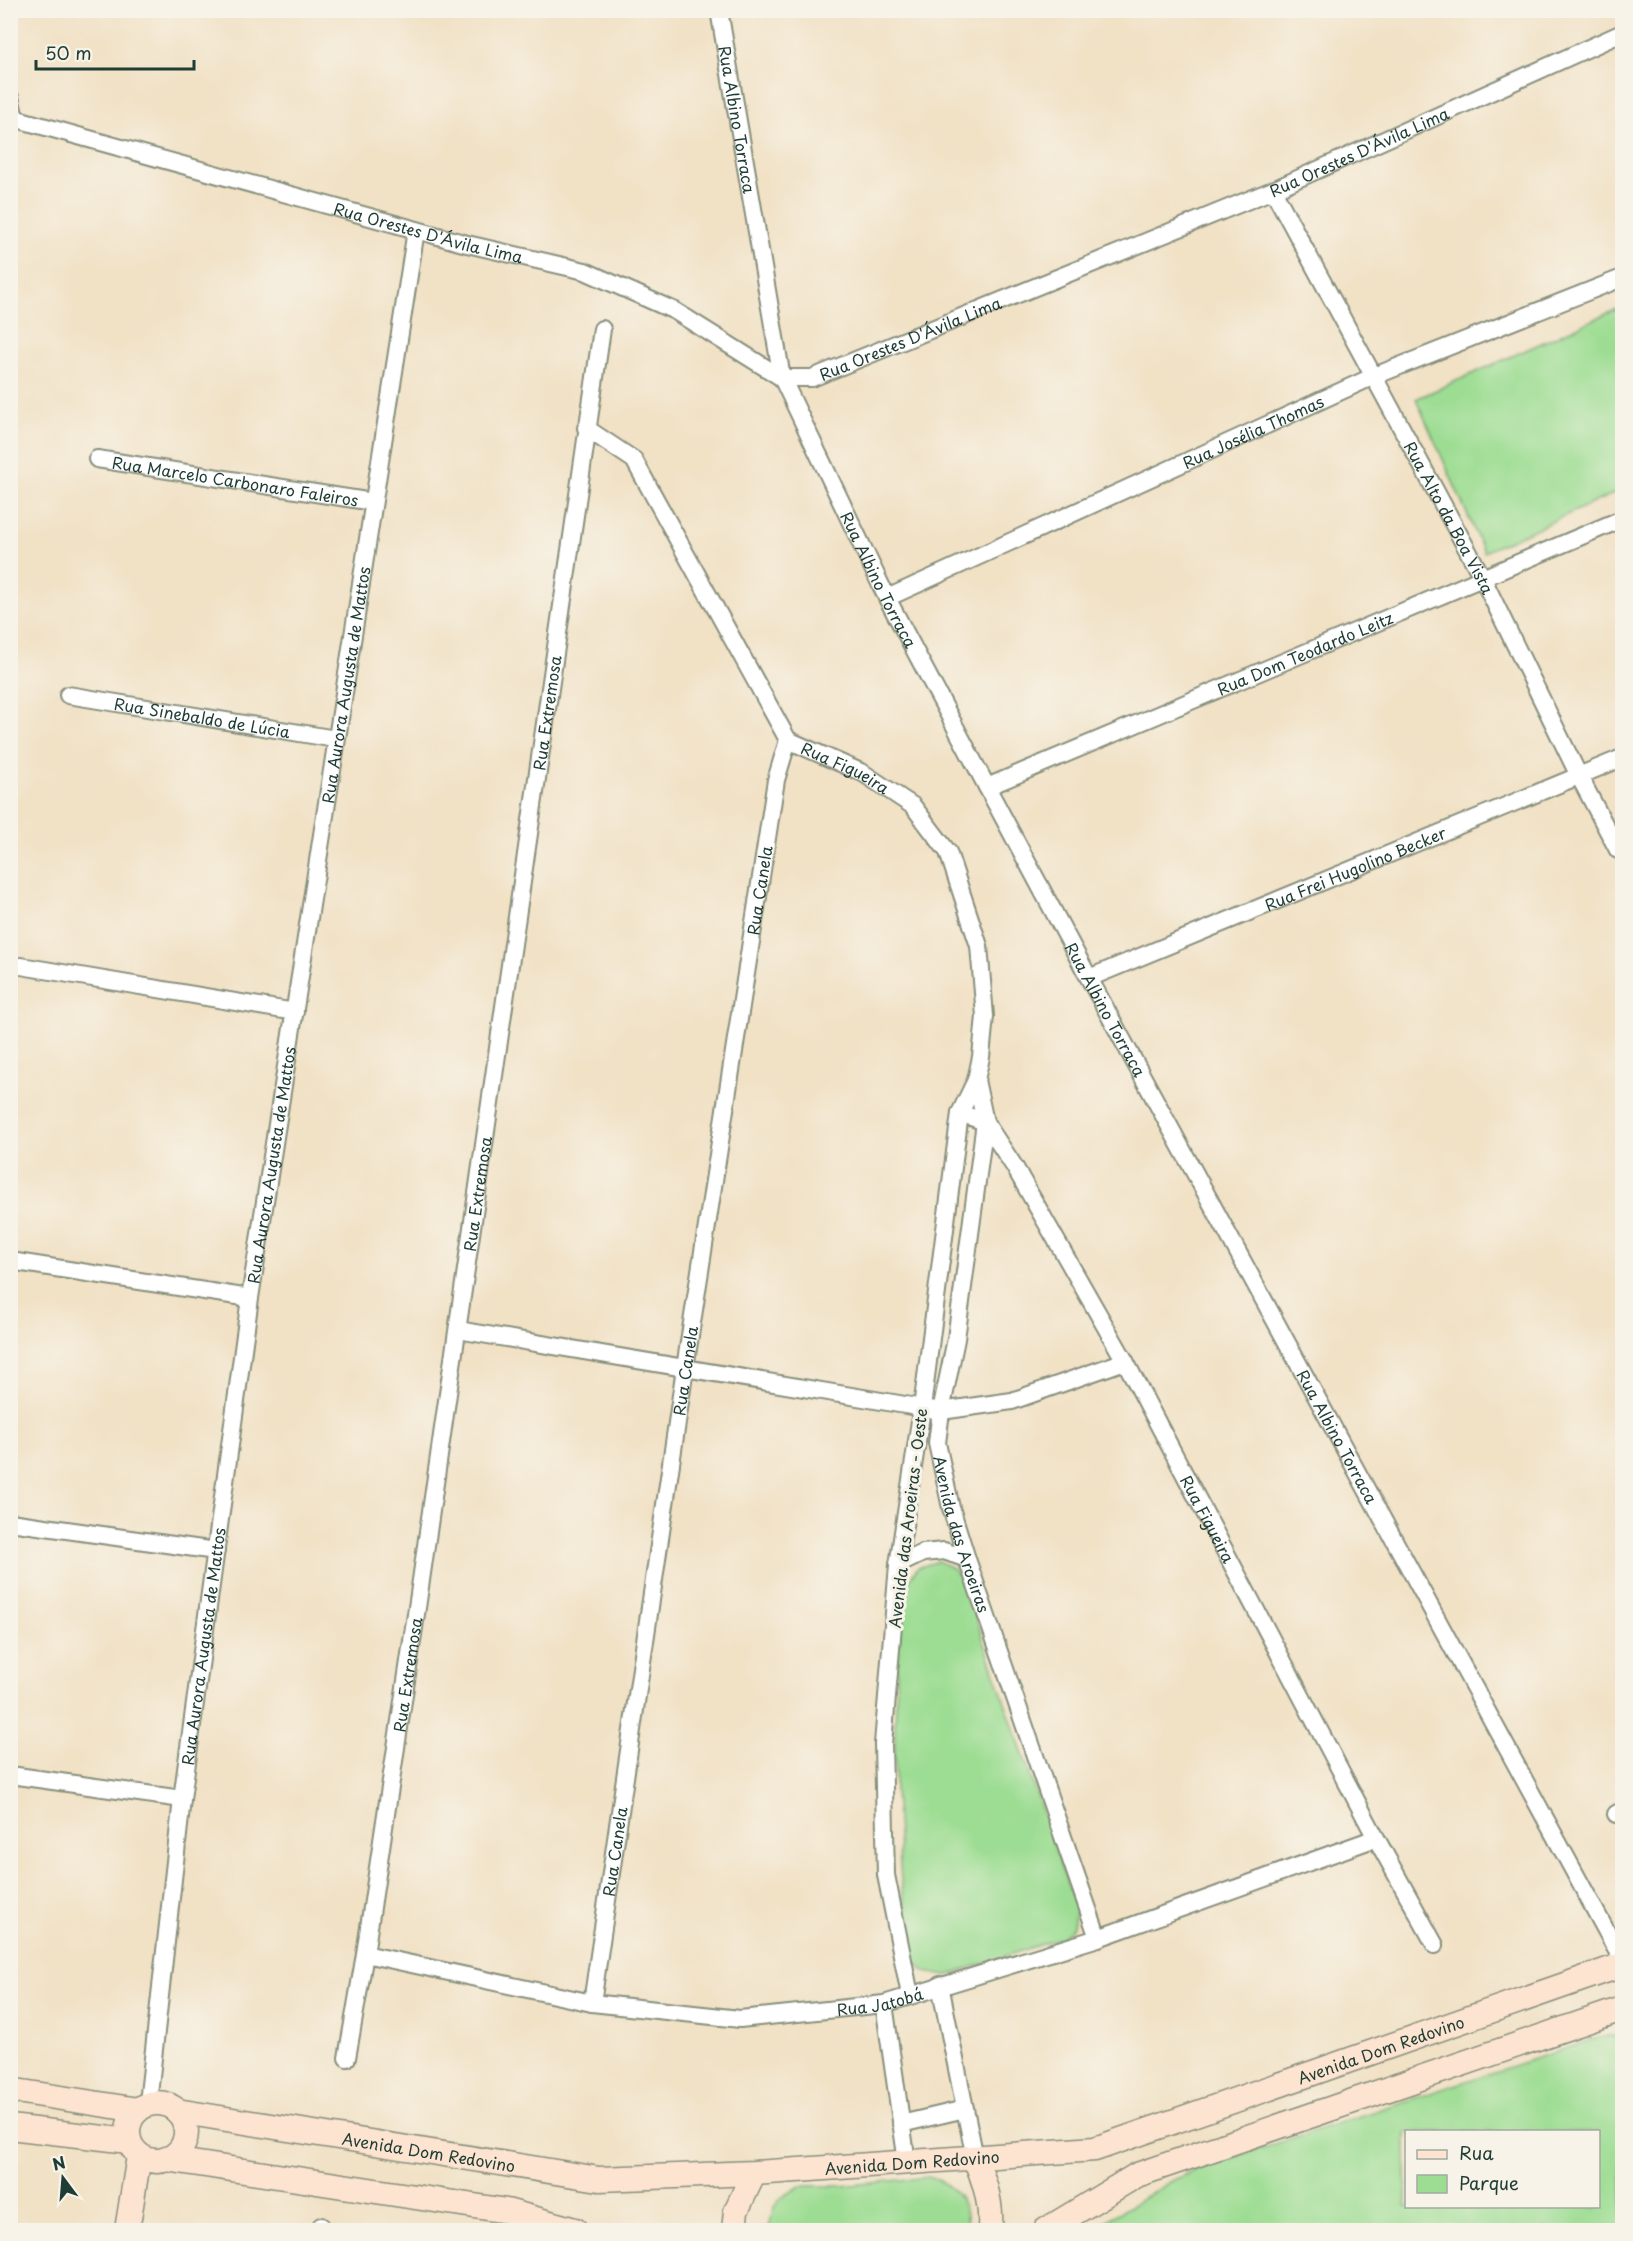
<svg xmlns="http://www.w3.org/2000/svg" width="1633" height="2241" viewBox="0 0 1633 2241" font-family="'Playpen Sans',sans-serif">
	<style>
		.green { fill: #9ddd93; stroke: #5e8d64; stroke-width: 1.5; fill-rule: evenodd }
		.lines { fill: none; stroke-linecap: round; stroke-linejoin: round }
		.street-casing { stroke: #888f7c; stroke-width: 20 }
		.secondary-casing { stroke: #888f7c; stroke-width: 27 }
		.street { stroke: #fff; stroke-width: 16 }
		.secondary { stroke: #fde4d1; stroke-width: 24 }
		.labels { text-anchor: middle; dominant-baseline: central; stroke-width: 6; stroke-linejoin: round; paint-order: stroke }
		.street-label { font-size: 16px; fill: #1f3d34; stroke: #f7f3e8 }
	</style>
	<rect width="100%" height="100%" fill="#f7f3e8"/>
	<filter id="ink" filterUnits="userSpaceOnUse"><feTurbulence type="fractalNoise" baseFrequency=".0167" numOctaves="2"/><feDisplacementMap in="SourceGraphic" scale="12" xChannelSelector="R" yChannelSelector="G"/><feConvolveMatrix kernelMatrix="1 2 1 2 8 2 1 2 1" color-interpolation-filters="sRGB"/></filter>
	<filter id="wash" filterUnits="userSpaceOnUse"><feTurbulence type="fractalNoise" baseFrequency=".008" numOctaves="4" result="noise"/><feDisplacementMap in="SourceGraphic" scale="24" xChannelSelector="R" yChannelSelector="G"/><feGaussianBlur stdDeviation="1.35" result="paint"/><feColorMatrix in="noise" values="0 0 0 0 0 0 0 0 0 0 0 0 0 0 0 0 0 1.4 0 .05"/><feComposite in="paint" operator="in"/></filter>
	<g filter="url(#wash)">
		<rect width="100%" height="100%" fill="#f1e1c5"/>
		<path class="green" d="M1622,307v183l-138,62 -68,-153z
			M938,1561l16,8 10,14 112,326 -3,17 -10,11 -117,39 -20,-4 -14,-12 -11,-80 -6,-89v-62l3,-79 9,-67 10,-15z
			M1607,2035l15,3v192h-531l79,-48 22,-11zM1406,2132h192v74h-192z
			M929,2177c25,7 41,27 37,53h-198l6,-23 7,-9 19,-12h42z"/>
	</g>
	<g filter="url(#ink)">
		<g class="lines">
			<g class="street-casing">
				<g id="street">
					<path id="s1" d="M719,10l63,368 105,220 100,189 102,191 533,982"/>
					<path d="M10,97l5,21"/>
					<path id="s2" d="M10,117l457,127 118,27 90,40 107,67h30l461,-188 349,-157"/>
					<path id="s3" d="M1273,190l209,387 97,199 39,74"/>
					<path id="s4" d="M586,428l48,32 154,280 75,33 50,33 35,46 31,94 6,70 -4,41 -5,23 -16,33 -38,295 -24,157 -15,179 3,131 24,120"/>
					<path id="s5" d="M97,459l276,43"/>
					<path id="s6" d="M887,598l485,-221 250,-99"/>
					<path id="s7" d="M68,695l268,44"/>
					<path id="s8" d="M987,787l635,-268"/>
					<path d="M21,966l274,46"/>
					<path id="s9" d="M1089,978l533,-220"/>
					<path id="s10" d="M976,1080l9,42 -29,217 -15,72 -4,32 14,65 16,51 131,379"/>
					<path id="s11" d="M960,1113l25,9 29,44 111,195 251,477 59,107"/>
					<path d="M10,1261l240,37"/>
					<path d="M458,1330l483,81 71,-10 113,-40"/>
					<path d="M10,1522l206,29"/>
					<path d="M898,1565l25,-12 21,-2 23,8"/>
					<path d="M10,1775l172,24"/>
					<path d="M1616,1814l6,-3"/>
					<path id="s12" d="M365,1954l227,49 148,16 144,-15 214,-66 278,-100"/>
					<path d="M940,1985l35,173"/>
					<path id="s13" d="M592,2003l93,-635 91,-588 12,-40"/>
					<path d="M884,2004l23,158"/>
					<path id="s14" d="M347,2058l18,-104 53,-353 184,-1272"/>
					<path id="s15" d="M148,2103l34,-304 68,-501 166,-1068"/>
					<path d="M901,2124l64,-15"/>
					<path d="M321,2230v-4"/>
				</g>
			</g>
			<g class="secondary-casing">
				<g id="secondary">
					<path d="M10,2090l128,20"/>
					<circle cx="157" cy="2132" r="29"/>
					<path id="s16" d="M177,2111l422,68 155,-6 341,-24 527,-184"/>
					<path d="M10,2127l119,14"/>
					<path d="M975,2158c10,24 17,47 15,72"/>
					<path d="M166,2159l341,52 68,19"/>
					<path d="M127,2230l12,-74"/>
					<path d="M734,2230l2,-19 18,-38"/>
					<path d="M1046,2230l91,-55 485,-166"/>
				</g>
			</g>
			<use href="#street" class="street"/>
			<use href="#secondary" class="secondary"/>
		</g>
	</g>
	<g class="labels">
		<g class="street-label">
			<text stroke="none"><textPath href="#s1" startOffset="111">Rua Albino Torraca</textPath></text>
			<text stroke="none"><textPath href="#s2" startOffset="1442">Rua Orestes D'Ávila Lima</textPath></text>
			<text stroke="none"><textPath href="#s2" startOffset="434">Rua Orestes D'Ávila Lima</textPath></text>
			<text stroke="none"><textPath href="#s2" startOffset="956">Rua Orestes D'Ávila Lima</textPath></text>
			<text stroke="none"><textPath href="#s6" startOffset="402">Rua Josélia Thomas</textPath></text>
			<text stroke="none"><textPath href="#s5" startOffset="140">Rua Marcelo Carbonaro Faleiros</textPath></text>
			<text stroke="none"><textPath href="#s3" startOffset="372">Rua Alto da Boa Vista</textPath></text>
			<text stroke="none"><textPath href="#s1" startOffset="597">Rua Albino Torraca</textPath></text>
			<text stroke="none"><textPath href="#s8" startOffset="345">Rua Dom Teodardo Leitz</textPath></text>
			<text stroke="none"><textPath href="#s15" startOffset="1432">Rua Aurora Augusta de Mattos</textPath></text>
			<text stroke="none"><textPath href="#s14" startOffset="1360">Rua Extremosa</textPath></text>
			<text stroke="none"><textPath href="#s7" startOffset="136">Rua Sinebaldo de Lúcia</textPath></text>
			<text stroke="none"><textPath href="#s4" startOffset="441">Rua Figueira</textPath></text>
			<text stroke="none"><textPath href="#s9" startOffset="288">Rua Frei Hugolino Becker</textPath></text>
			<text stroke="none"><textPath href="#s13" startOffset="1125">Rua Canela</textPath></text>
			<text stroke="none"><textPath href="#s1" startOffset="1083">Rua Albino Torraca</textPath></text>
			<text stroke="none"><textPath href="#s15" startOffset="946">Rua Aurora Augusta de Mattos</textPath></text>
			<text stroke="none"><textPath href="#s14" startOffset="874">Rua Extremosa</textPath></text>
			<text stroke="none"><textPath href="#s13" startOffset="639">Rua Canela</textPath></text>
			<text stroke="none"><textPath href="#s1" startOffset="1569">Rua Albino Torraca</textPath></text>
			<text transform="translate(907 1518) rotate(-83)">Avenida das Aroeiras - Oeste</text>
			<text stroke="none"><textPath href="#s11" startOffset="482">Rua Figueira</textPath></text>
			<text stroke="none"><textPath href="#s10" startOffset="462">Avenida das Aroeiras</textPath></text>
			<text stroke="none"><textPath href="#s15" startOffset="460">Rua Aurora Augusta de Mattos</textPath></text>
			<text stroke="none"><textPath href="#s14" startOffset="388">Rua Extremosa</textPath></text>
			<text stroke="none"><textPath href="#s13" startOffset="153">Rua Canela</textPath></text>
			<text stroke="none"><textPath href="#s12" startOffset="522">Rua Jatobá</textPath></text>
			<text stroke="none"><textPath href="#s16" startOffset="1227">Avenida Dom Redovino</textPath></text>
			<text stroke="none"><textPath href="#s16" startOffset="255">Avenida Dom Redovino</textPath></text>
			<text stroke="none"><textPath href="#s16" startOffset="741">Avenida Dom Redovino</textPath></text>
		</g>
	</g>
	<rect width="1633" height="2241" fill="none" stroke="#f7f3e8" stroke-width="36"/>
	<rect x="1405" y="2130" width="195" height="78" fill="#f7f3e8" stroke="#a1aaa0" stroke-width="1.5"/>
	<rect x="1417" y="2150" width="30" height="9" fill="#fde4d1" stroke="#a1aaa0" stroke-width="1.5"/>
	<text x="1459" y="2160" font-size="18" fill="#1f3d34">Rua</text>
	<rect x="1417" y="2175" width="30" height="18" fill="#9ddd93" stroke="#a1aaa0" stroke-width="1.5"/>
	<text x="1459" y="2190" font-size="18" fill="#1f3d34">Parque</text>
	<g transform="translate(63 2178) rotate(344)" stroke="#f7f3e8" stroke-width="4.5" paint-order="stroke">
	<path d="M0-4.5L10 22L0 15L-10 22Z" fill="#1f3d34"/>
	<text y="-9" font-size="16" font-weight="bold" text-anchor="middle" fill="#1f3d34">N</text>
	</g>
	<path d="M36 60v9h158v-9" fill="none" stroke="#1f3d34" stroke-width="3"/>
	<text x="45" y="60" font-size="18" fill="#1f3d34" stroke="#f7f3e8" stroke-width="4.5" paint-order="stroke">50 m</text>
</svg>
